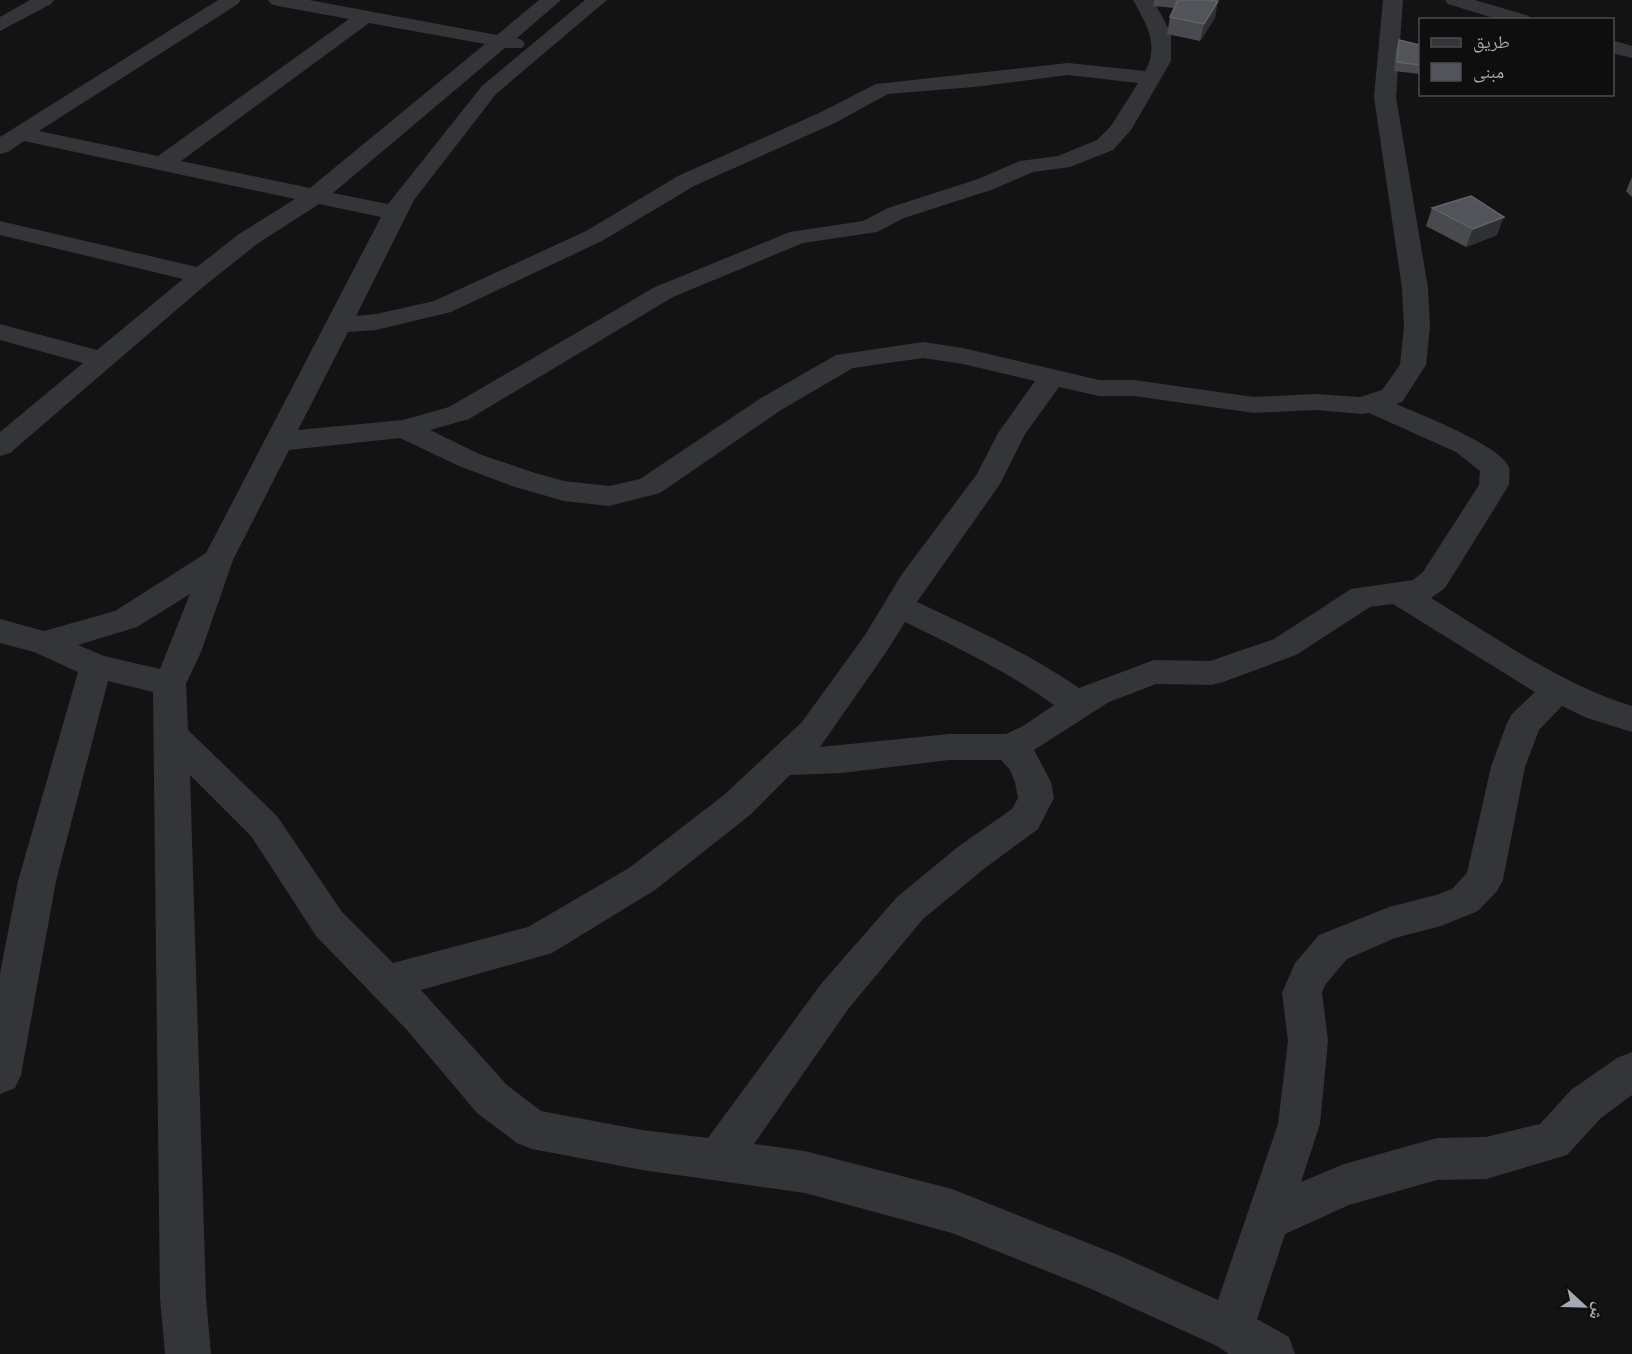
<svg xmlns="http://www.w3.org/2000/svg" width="1632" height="1354" viewBox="0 0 1632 1354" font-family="Poppins,'Noto Naskh Arabic',sans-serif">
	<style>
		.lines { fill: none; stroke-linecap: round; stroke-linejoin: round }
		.minor { fill: #343539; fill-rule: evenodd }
		.wall { fill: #494a4f }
		.shaded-wall { fill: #2f3033 }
		.building { fill: #535459; stroke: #606267; stroke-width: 1.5 }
	</style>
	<rect width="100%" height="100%" fill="#131314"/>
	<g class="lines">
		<path class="minor" d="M30,0h24l-3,4 -51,27v-14z
			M218,0h23l-3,4 -199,127 119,25 191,-137 -71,-13 -7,-2 -3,-4h41l188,35 42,-35h22l-44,38 5,2 3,4 -3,4h-17l-172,145 55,11 94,-118 103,-86h22l-111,94 -82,106 -58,116 20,-2 58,-13 152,-70 92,-55 141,-63 57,-29 192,-21 77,8c15,-25 1,-48 -12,-71h20l18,33v28l-40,69 -18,20 -43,17 -37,5 -39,17 -90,29 -27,14 -74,11 -130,54 -204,122 -39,11 49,24 56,19 29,8 45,5 31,-7 121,-81 75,-43 87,-13 40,6 136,32h35l120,17 61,-3 45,3 22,-7 18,-25 4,-38 -2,-39 -28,-191 9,-97h20l-7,97 32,191 2,39 -4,38 -24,37 -6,2c23,10 104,41 113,63 1,5 0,12 0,18l-64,103 -14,10c64,39 129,86 201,108v26l-45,-14 -25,-12 -23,24 -14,37 -22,113 -6,11 -19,20 -37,15 -46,12 -48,21 -22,26 -3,8 6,48 -8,83 -19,58 43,-18 93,-26 49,-1 54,-13 31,-34 46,-32 15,-6v43l-31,23 -34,37 -81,24 -49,1 -88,25 -64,29 -28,85 32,18 6,17h-66l-14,-9 -126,-57 -137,-55 -147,-40 -163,-23 -110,-21 -15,-6 -40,-30 -70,-83 -91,-94 -65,-100 -61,-61 16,523 5,56h-46l-5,-56 -7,-606 -45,-11 -52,200 -35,194 -6,13 -15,6v-121l18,-92 60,-209 -44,-20 -34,-9v-24l44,12 71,-20 91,-58 175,-336 -62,-13 -62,40 -54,43 -193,166 -10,3v-24l83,-69 -83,-23v-16l97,26 86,-71 -183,-44v-14l197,46 42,-33 56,-35 -271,-58 -16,11 -8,2v-17zM369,23l116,21 -175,144 -129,-27zM1068,75l70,8 -27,43 -14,14 -39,16 -38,5 -42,18 -90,29 -25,13 -73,11 -135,55 -206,120 -46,13 -105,10 50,-98 28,-2 75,-18 151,-71 92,-55 141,-63 53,-29 86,-7zM923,358l40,6 72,17 -37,52 -21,41 -75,100 -37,61 -63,87 -78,73 -95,73 -101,59 -135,36 -51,-51 -65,-96 -89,-86 -2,-46 15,-32 32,-92 56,-110 111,-12 59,28 56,21 49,14 45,5 51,-13 121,-83 72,-42zM1059,387l40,9h35l120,17 61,-3 47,4 7,-1 87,39 24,19 -1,14 -56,87 -10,8 -62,9 -77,50 -64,22 -56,-1 -75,28c-51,-35 -106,-60 -162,-86l83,-118 25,-50zM190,594l-30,75 -56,-13 -26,-11 59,-18zM1393,604l142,88 -23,22 -5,9 -16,44 -24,106 -15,16 -16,6 -47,12 -70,28 -24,28 -13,30 6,48 -10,83 -60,176 -100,-45 -166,-66 -147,-38 -51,-7 95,-136 74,-89 62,-51 53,-39 16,-31 -3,-16 -17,-32 75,-48 47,-18 55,1 12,-3 73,-27 74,-48zM905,622c51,25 102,49 149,83l-31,21 -17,8h-57l-129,13 67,-96zM949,760h52l9,10 5,12 3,16 -6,11 -53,37 -62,51 -76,87 -113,154 -66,-8 -101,-19 -34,-26 -86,-95 131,-37 103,-63 95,-75 40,-40 52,-2z
			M1445,0h30l54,16 2,4h-31l-52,-16z
			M1612,40l20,6v12l-20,-5z"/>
	</g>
	<path class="wall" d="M1154,0h55l6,18 -15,23 -33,-7 3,-17 5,-9 -22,-2z
		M1399,40l21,5v29l-26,-3 2,-22z
		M1632,177v20l-6,-6z
		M1432,208l65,27 -31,12 -40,-21z"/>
	<path class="shaded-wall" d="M1218,1l-3,17 -15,23 4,-17z
		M1504,217l-7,18 -31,12 7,-18z"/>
	<path class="building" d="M1178,0h31l9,1 -14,23 -34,-7z
		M1399,40l21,5v20l-23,-3z
		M1471,196l33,21 -31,12 -41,-21z"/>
	<rect x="1419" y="18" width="195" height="78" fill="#0e0e0f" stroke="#4a4c51" stroke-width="1.5"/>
	<rect x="1431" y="38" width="30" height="9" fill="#343539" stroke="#4a4c51" stroke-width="1.5"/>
	<text x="1473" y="48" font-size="18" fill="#a5a9b3">طريق</text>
	<rect x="1431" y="63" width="30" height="18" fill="#535459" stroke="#4a4c51" stroke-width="1.5"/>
	<text x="1473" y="78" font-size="18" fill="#a5a9b3">مبنى</text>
	<g transform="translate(1584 1306) rotate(112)" stroke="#0e0e0f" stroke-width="4.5" paint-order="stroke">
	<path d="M0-4.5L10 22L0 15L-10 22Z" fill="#a5a9b3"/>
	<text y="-9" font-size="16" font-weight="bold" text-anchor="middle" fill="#a5a9b3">ش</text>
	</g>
</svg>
